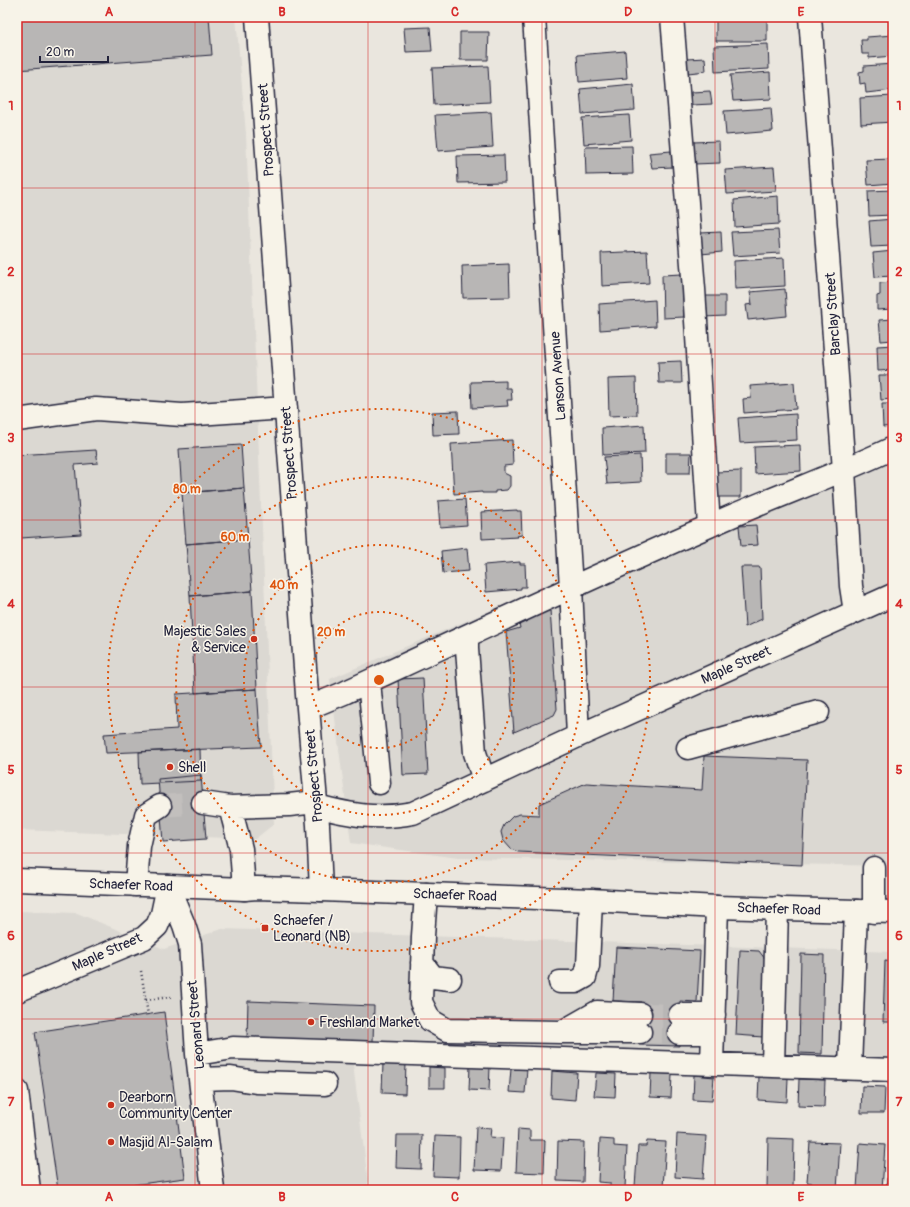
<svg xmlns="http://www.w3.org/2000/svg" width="910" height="1207" viewBox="0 0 910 1207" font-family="Pangolin,sans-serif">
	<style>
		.built { fill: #dbd8d2 }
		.building { fill: #b8b6b5; stroke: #22223b }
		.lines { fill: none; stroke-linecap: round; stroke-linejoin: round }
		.minor-tunnel { stroke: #c2bfbd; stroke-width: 22; stroke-dasharray: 22 11; stroke-linecap: butt }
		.minor-casing { stroke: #22223b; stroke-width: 25 }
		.major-casing { stroke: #22223b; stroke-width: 25 }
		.path { stroke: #22223b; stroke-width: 2.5; stroke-dasharray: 1 3; stroke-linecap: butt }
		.minor { stroke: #f7f3e8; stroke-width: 22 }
		.major { stroke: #f7f3e8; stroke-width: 22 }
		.grid { fill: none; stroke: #d62828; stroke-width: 1; stroke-opacity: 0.55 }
		.ring { fill: none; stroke: #de560e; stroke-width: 2; stroke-dasharray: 2 4 }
		.poi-dot { fill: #c8321e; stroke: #f7f3e8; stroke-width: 1.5 }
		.labels { text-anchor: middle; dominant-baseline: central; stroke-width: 3; stroke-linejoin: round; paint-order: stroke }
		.street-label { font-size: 14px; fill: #22223b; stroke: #f7f3e8 }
		.poi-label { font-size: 14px; fill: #22223b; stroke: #f7f3e8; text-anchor: start }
		.centre { fill: #de560e; stroke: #f7f3e8; stroke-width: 2 }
		.ring-label { font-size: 12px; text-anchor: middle; font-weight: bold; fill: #de560e; stroke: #f7f3e8; stroke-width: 3; stroke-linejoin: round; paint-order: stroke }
		.neatline { fill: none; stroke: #d62828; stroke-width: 1.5 }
		.grid-label { font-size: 13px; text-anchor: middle; font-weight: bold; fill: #d62828 }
	</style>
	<rect width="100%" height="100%" fill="#eae6de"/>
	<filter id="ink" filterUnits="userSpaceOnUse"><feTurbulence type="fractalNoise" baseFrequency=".025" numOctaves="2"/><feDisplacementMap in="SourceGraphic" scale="8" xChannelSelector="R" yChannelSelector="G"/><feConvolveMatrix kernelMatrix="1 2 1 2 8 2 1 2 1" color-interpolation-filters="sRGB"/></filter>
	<g filter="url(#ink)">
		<path class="built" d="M17,17h219l10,117 28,690 -19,15 -238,-9z
			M893,434v432l-435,-8 -107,-15 -21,-164 491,-210z
			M17,911l60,2 87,36 58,-20 671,23v131l-540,-19 16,126h-352z"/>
		<path class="building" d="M17,17h192l3,38 -195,15z
			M456,17h29v2h-29z
			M581,17h42l-42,3z
			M716,17h51v24h-51z
			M430,27l2,24 -26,1 -2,-24z
			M460,32h29l-1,28h-28z
			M893,35v21l-24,2v-4h-7l-1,-14h6v-3z
			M768,44l1,25 -54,3 -1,-26z
			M625,51l2,27 -48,4 -2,-27z
			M705,58l1,13 -18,2 -1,-14z
			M893,64v26l-27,3 -1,-10 -5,1 -1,-12 5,-1v-5z
			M488,66l2,36 -56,3 -2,-37z
			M770,72l1,27 -38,2 -3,-26z
			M633,84l2,26 -53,4 -2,-25z
			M710,91l2,13 -20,1 -1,-13z
			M893,96v26l-32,2 -1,-26z
			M771,108l2,23 -47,4 -2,-24z
			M491,112l2,35 -55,4 -3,-36z
			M629,115l2,25 -47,4 -2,-26z
			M719,141l1,22 -26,1 -1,-22z
			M632,146l1,28 -47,1 -1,-28z
			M671,151l2,16 -21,1 -3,-15z
			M504,155l1,27 -47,1 -1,-27z
			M893,159v24l-25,2 -2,-25z
			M774,167l2,24 -49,3 -2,-24z
			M893,190v25l-24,1 -1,-25z
			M778,196l1,28 -44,3 -1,-27z
			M893,219v27l-22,1 -2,-26z
			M778,230l2,23 -47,3 -2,-24z
			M721,232l1,20 -21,2 -1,-21z
			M647,251l2,32 -47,3 -1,-33z
			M893,251v25l-18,1 -2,-24z
			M784,258l1,28 -50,3 -1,-28z
			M509,264l1,33 -47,1 -1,-32z
			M682,274l2,43 -21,1 -1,-43z
			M893,282v27l-16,1v-14l3,-1v-12z
			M785,289l2,27 -39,4 -2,-15 6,-1 -2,-12z
			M703,296h22v20l-21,1z
			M655,300l1,26 -56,4 -1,-26z
			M893,319v21l-12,1 -2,-21z
			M893,345v25l-15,1 -1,-25z
			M681,361l1,22h-23l-1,-21z
			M879,375h14v24l-12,1z
			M636,378l1,37 -28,1 -1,-37z
			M506,381v7h5l1,12h-5l1,6 -36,2 -1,-26z
			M794,383l2,26 -52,4 -1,-14 8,-1 -1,-12z
			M882,404h11v22l-10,1z
			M458,411l1,23 -26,1 -1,-23z
			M796,414l1,26 -57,3 -2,-25z
			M644,425l1,28 -42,2 -1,-27z
			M512,440l1,25 -9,1v7l6,3v10l-3,4 -12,1v2h-13v-1l-28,2 -3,-50z
			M241,445l3,43 -62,5 -3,-44z
			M800,445l1,26 -46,3 -1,-27z
			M96,450l2,13 -23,2 6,69 -60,4 -3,-15h-1v-68z
			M666,453h25l-1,20h-24z
			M640,455l1,27 -34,2 -3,-27z
			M741,471v26h-25l-1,-25z
			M244,488l4,51 -62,5 -4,-51z
			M465,499l2,26 -27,2 -2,-26z
			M517,510v1h4l1,24 -5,1 1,1 -36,2 -1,-27z
			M756,525l2,20 -17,1 -2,-20z
			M248,539l4,52 -62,5 -4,-52z
			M467,548l2,23 -26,2 -2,-22z
			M520,562v2h5l1,23h-5v2l-35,3 -2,-27z
			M741,567h19l2,52 -17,8z
			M252,591l5,98 -62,4 -5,-97z
			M550,610l7,99 -3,6 -40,17 -8,-100 14,-4 -1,-4z
			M423,678l5,96 -25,1 -5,-96z
			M257,689l4,58 -155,6 -2,-19 73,-5 -1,-35z
			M200,749l1,32 -61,3 -1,-32z
			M704,756l103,4 -5,105 -284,-13 -7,-3 -8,-9 -2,-8 3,-7 9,-9 7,-2 19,1v-11l47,-21 116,7z
			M201,775l5,64 -43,3 -5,-63z
			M616,947l84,4 -3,51 -17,-1 -1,45 -40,-1 2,-43 -28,-1z
			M740,950l19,1 6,8 -2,78 -27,-2z
			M801,954l23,1 -2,99 -23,-1z
			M885,961l8,1v60h-10z
			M248,1001l126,5 -1,36 -126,-4z
			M164,1012l21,166 -90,12h-37l-23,-158z
			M383,1062l23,1 -1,31 -23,-1z
			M470,1066l20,1 -1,24 -20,-1z
			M429,1067l16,1v20h-16z
			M511,1069h16l-2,24 -16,-1z
			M552,1071l25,2 -2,27 -24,-2z
			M596,1073l20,1 -1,23 -21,-1z
			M651,1073l21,1 -1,24 -21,-1z
			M694,1075l20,2 -2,24 -19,-1z
			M759,1076l29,2 -1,24 -29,-2z
			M799,1079l26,1 -1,27 -26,-1z
			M862,1086l23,1 -1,26h-23z
			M476,1127l15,1 -1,9 13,1 -2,33 -27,-1z
			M518,1129l12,1v10h15l-1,33 -28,-1z
			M677,1134l29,2 -3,43 -28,-2z
			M397,1135h25l-1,34 -25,-1z
			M435,1136l25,1 -1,40 -26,-1z
			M768,1138l26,1 -1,51 -26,-1z
			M600,1139l14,1v6l13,1 -2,41 -15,-1v-4l-12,-1z
			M558,1141l26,1 -1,40 -26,-1z
			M647,1141l19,1 -3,45 -28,-1 3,-40h8z
			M810,1142l30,1 -3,47h-26l1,-7 -5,-1z
			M860,1143l25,2 -3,45 -25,-1z
			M887,1178l6,1v11h-7z"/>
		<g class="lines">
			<path class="minor-tunnel" d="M160,806l43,-3
				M640,1014l40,1
				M640,1032l39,1"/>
			<g class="minor-casing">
				<path id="minor" d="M257,17l51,691 10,117 3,65
					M534,17l37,570 7,149
					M672,17l22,272 15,237
					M810,17l34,453 7,116 4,26
					M17,420l79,-11 86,6 104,-7
					M467,636v13l8,104 9,27
					M369,682l10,101
					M308,708l36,-15c120,-56 241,-113 363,-166 61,-28 125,-50 186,-79
					M688,748l130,-36
					M203,803l27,4 59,-2 27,-3
					M316,806c36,9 60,14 97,7l165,-77 315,-141
					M230,807l11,42 3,40
					M136,885l3,-39 7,-31 14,-9
					M168,886l16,39 6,19 7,110 16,136
					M426,894l-3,42 -2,66 9,18 17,10 115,2 35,-20 43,2
					M874,912v-44
					M422,963l11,14 17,2
					M560,982h16l9,-5 3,-11 3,-66
					M17,991l127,-53 13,-12 5,-12 6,-28
					M680,1015h34
					M564,1032h76
					M679,1033h34
					M197,1054l36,-6 660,22
					M712,1063l5,-156
					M773,1066l4,-158
					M850,1068l6,-157
					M200,1079l31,-1 25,4 69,2
					M17,1091l12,99"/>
			</g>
			<g class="major-casing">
				<path id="major" d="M17,880l227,9 13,-1 64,2 270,10 126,7 176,5"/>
			</g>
			<path class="path" d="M141,971l7,44
				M146,1000l25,-3"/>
			<use href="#minor" class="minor"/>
			<use href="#major" class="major"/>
		</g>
	</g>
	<path class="grid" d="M195,17v1173M368,17v1173M542,17v1173M715,17v1173M17,188h876M17,354h876M17,520h876M17,687h876M17,853h876M17,1019h876"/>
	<g class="ring">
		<circle cx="379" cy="680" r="68"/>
		<circle cx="379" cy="680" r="135"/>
		<circle cx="379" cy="680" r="203"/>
		<circle cx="379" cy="680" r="271"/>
	</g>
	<g class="poi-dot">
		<circle cx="254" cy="639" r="4"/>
		<circle cx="170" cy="767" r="4"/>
		<rect x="261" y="924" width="8" height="8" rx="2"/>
		<circle cx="311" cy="1022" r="4"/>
		<circle cx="111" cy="1105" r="4"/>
		<circle cx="111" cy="1142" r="4"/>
	</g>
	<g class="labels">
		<g class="street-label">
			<text transform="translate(266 130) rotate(-94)">Prospect Street</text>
			<text transform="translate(833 314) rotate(-94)">Barclay Street</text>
			<text transform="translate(558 376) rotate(-94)">Lanson Avenue</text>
			<text transform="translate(289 453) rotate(-94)">Prospect Street</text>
			<text transform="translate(736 665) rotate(-24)">Maple Street</text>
			<text transform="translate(314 776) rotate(-95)">Prospect Street</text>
			<text transform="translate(131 885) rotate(2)">Schaefer Road</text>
			<text transform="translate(455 895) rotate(2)">Schaefer Road</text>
			<text transform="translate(779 909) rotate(2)">Schaefer Road</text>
			<text transform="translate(107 952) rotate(-24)">Maple Street</text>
			<text transform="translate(196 1025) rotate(-95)">Leonard Street</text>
		</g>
		<g class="poi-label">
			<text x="246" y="631" text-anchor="end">Majestic Sales<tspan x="246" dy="16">&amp; Service</tspan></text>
			<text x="178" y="767">Shell</text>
			<text x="273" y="920">Schaefer /<tspan x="273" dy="16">Leonard (NB)</tspan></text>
			<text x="319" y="1022">Freshland Market</text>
			<text x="119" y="1097">Dearborn<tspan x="119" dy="16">Community Center</tspan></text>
			<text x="119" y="1142">Masjid Al-Salam</text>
		</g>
	</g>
	<circle cx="379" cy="680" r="6" class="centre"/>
	<g class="ring-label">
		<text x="187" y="493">80 m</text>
		<text x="235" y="541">60 m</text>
		<text x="284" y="589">40 m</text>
		<text x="331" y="636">20 m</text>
	</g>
	<rect width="910" height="1207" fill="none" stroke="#f7f3e8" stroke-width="44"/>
	<path d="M40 56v6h68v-6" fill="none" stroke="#22223b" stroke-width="2"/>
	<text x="46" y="56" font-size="12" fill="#22223b" stroke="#f7f3e8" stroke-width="3" paint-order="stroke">20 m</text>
	<rect x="22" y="22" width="866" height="1163" class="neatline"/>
	<g class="grid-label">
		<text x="109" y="16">A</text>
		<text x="282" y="16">B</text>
		<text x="455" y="16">C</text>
		<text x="628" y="16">D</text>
		<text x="801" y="16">E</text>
		<text x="11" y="110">1</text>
		<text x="899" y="110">1</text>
		<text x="11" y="276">2</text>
		<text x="899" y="276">2</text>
		<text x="11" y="442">3</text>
		<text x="899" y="442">3</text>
		<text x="11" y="608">4</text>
		<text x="899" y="608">4</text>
		<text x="11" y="774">5</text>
		<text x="899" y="774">5</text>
		<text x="11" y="940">6</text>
		<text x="899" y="940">6</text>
		<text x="11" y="1106">7</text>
		<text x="899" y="1106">7</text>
		<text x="109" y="1201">A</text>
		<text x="282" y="1201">B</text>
		<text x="455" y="1201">C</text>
		<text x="628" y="1201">D</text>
		<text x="801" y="1201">E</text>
	</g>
</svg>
